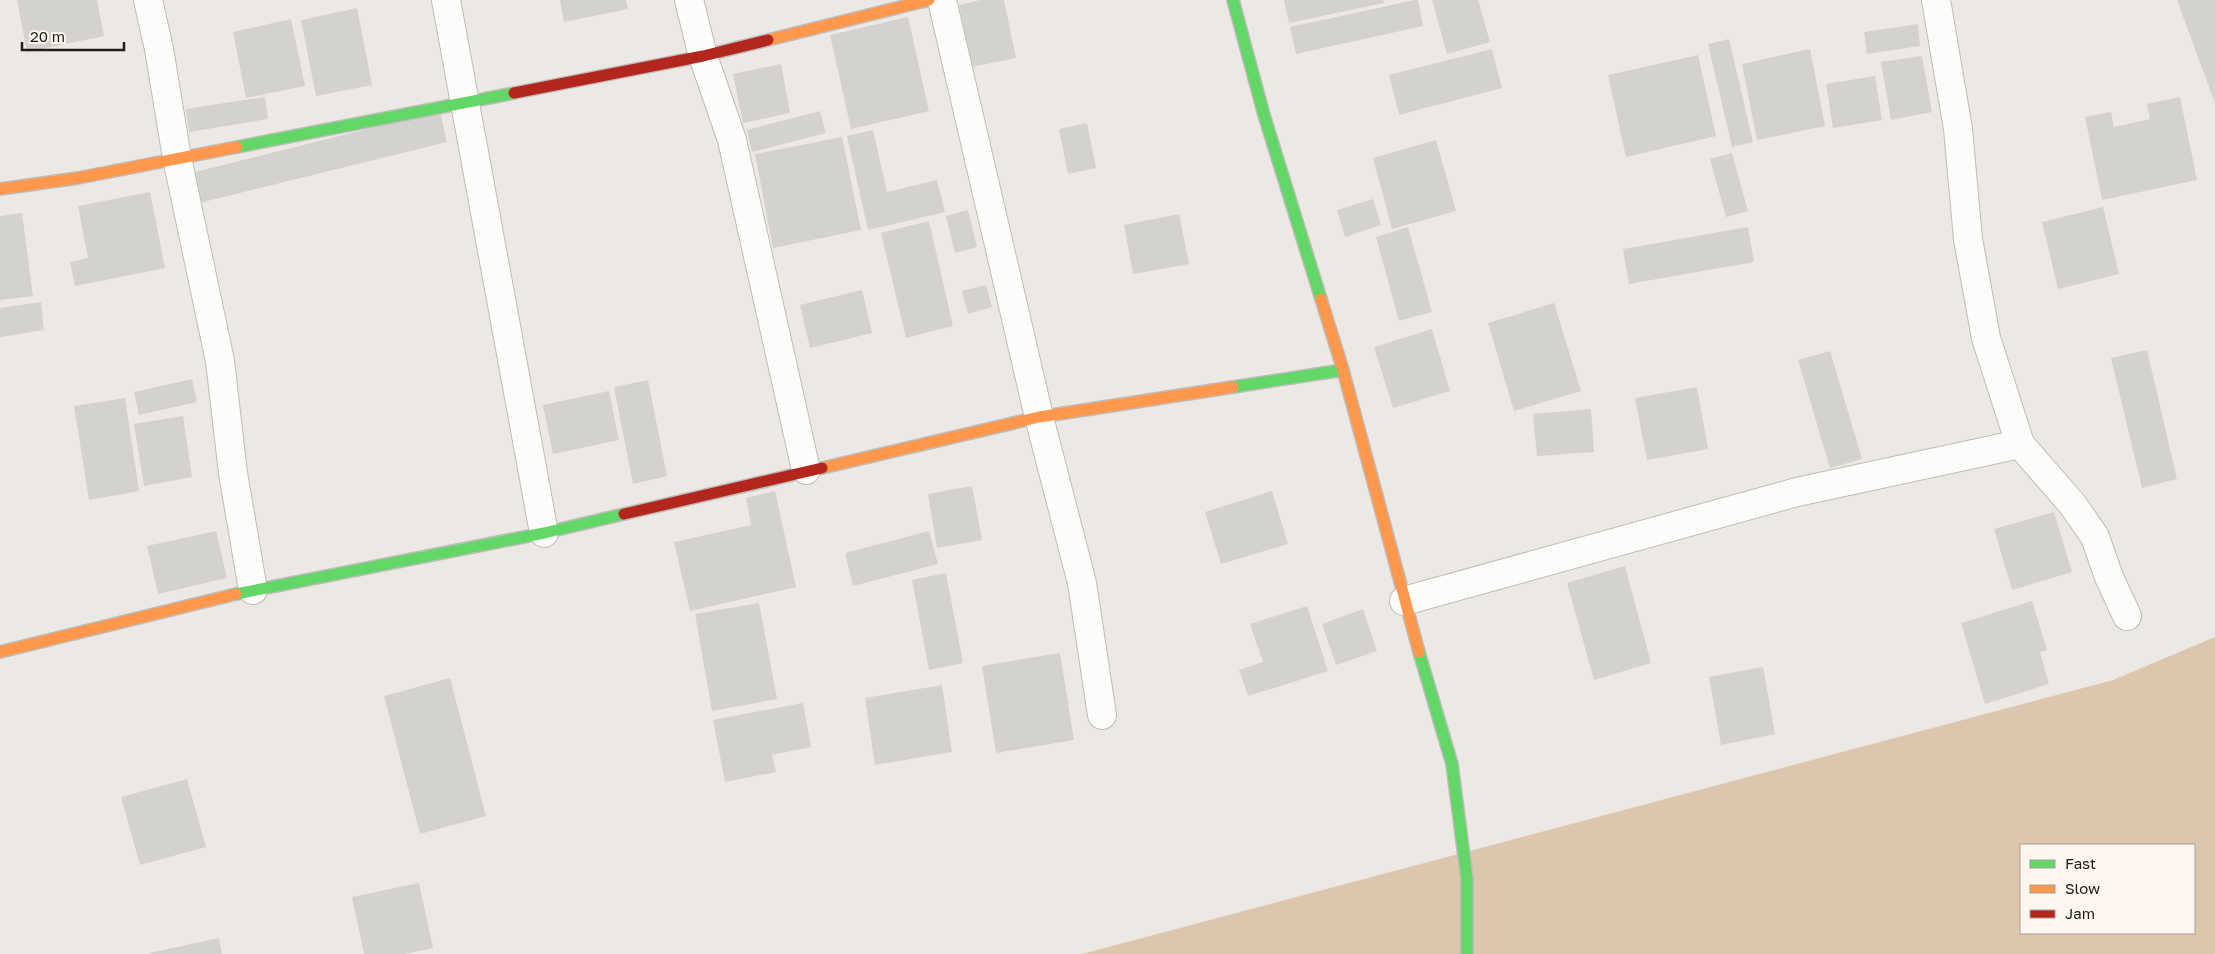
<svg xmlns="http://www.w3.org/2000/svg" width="2215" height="954" viewBox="0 0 2215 954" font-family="'Golos Text',sans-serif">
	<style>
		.forest { fill: #dcc7ae; fill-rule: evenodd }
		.building { fill: #d4d2ce }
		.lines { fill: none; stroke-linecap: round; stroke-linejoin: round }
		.street-casing { stroke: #bebcb9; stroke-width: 30 }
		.fast-casing { stroke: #bebcb9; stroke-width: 14 }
		.slow-casing { stroke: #bebcb9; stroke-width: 14 }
		.jam-casing { stroke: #bebcb9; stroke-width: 14 }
		.street { stroke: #fcfcfb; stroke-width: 28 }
		.fast { stroke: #63d668; stroke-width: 11 }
		.slow { stroke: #ff974d; stroke-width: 11 }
		.jam { stroke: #b3261e; stroke-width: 11 }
	</style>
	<rect width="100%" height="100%" fill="#ece9e4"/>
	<path class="forest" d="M2215,637v317h-1133l1031,-274zM2021,845h173v88h-173z"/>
	<path class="building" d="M17,0h80l7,36 -77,16z
		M560,0h66l2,9 -64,13z
		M980,0h24l12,58 -44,9 -13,-62z
		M1284,0h99l1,3 -95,20z
		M1415,0h3l5,26 -127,28 -6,-27z
		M1432,0h46l12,42 -43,12z
		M2177,0h38v103z
		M357,8l15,77 -56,11 -15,-76z
		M908,17l21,94 -78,18 -21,-94z
		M291,19l14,67 -59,12 -13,-66z
		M1918,24l2,22 -53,8 -3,-22z
		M1729,39l24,103 -21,5 -24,-103z
		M1492,49l10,39 -103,27 -10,-40z
		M1810,49l15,77 -68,14 -15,-76z
		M1698,55l18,81 -90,21 -18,-82z
		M1922,56l10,56 -41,8 -10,-58z
		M781,64l9,49 -47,10 -10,-49z
		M1875,76l7,44 -49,8 -7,-44z
		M265,97l3,22 -79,13 -3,-23z
		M2180,97l17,83 -95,20 -17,-83 26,-5 3,15 36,-8 -3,-15z
		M440,111l7,31 -248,61 -8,-30z
		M820,111l6,22 -74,19 -5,-22z
		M1087,123l9,45 -28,6 -9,-45z
		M873,130l14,62 50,-12 8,32 -77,18 -21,-94z
		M842,137l19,93 -88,18 -18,-94z
		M1436,140l20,71 -64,18 -19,-71z
		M1732,153l16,58 -22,6 -16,-58z
		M150,192l15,76 -90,18 -5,-24 18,-4 -10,-52z
		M1373,199l8,26 -36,12 -8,-27z
		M2103,207l16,67 -61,15 -16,-67z
		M968,210l9,37 -22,6 -9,-37z
		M22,213l11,83 -33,4v-84z
		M1179,214l10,50 -56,10 -9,-49z
		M929,221l24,105 -47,12 -25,-105z
		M1408,227l24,85 -33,9 -23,-84z
		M1748,227l6,35 -125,22 -6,-35z
		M986,285l6,22 -24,7 -6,-23z
		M862,290l10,43 -62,15 -10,-43z
		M41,302l3,28 -44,7v-29z
		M1554,303l27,88 -67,20 -26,-88z
		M1432,329l18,62 -57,17 -19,-61z
		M2147,350l30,129 -35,9 -31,-130z
		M1830,351l32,108 -32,9 -32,-108z
		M192,379l5,23 -58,13 -5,-23z
		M648,380l19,96 -34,8 -19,-97z
		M1697,387l11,62 -61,11 -12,-62z
		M609,391l10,49 -66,14 -10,-49z
		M125,398l14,93 -50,9 -15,-94z
		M1591,409l3,43 -57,4 -4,-42z
		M183,416l9,61 -48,9 -10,-62z
		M972,486l10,54 -45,8 -9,-54z
		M775,491l21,96 -106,24 -16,-69 77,-17 -5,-27z
		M1272,491l16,53 -67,20 -16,-52z
		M2054,512l18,60 -60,18 -18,-61z
		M216,531l11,47 -69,16 -11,-48z
		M929,531l9,33 -85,22 -8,-33z
		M1625,566l26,97 -57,17 -27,-97z
		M946,573l17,90 -34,7 -17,-90z
		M2032,601l15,49 -7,2 9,32 -64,20 -24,-81z
		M759,603l18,96 -65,12 -17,-97z
		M1307,606l21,65 -80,25 -9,-26 24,-8 -13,-38z
		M1363,609l14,42 -41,14 -14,-41z
		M1060,653l14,87 -78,13 -14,-87z
		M1763,667l12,67 -54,11 -12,-68z
		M450,678l36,138 -66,18 -36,-138z
		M942,685l10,67 -77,13 -10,-67z
		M803,703l8,44 -39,8 4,17 -51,10 -12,-62z
		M187,779l19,68 -66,18 -19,-68z
		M419,883l14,65 -28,6h-41l-12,-57z
		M219,938l3,16h-71l-1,-1z"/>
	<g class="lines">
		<g class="street-casing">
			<path id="street" d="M148,0l11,49 18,109 43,203 13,112 20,117
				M446,0l98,533
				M689,0l14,56 29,84 74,330
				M942,0l97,417 43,166 20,132
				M1936,0l22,129 10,110 18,99 34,106 53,61 22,32 14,40 18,39
				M1404,601l393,-109 223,-48"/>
		</g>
		<g class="fast-casing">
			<path id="fast" d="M1233,0l31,115 57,184
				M237,147l277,-54
				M1233,387l110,-17
				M236,594l308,-61 80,-19
				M1419,652l33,112 15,115v75"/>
		</g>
		<g class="slow-casing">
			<path id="slow" d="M768,40l161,-40
				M0,189l78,-11 159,-31
				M1321,299l22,71 76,282
				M822,468l217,-51 194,-30
				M0,652l236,-58"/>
		</g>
		<g class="jam-casing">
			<path id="jam" d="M514,93l189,-37 65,-16
				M624,514l198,-46"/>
		</g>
		<use href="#street" class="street"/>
		<use href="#fast" class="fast"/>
		<use href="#slow" class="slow"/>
		<use href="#jam" class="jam"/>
	</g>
	<rect x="2020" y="844" width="175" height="90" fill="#fdf6ee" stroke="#a49f99"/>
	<rect x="2030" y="860" width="25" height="8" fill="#63d668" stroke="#a49f99"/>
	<text x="2065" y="869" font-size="15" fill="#1f1d1a">Fast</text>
	<rect x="2030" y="885" width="25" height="8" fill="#ff974d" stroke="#a49f99"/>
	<text x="2065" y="894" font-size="15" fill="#1f1d1a">Slow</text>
	<rect x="2030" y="910" width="25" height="8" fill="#b3261e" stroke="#a49f99"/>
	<text x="2065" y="919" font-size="15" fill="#1f1d1a">Jam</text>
	<path d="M22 42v8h102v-8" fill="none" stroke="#1f1d1a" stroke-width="2.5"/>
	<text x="30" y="42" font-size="15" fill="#1f1d1a" stroke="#fdf6ee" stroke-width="4" paint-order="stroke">20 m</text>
</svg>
